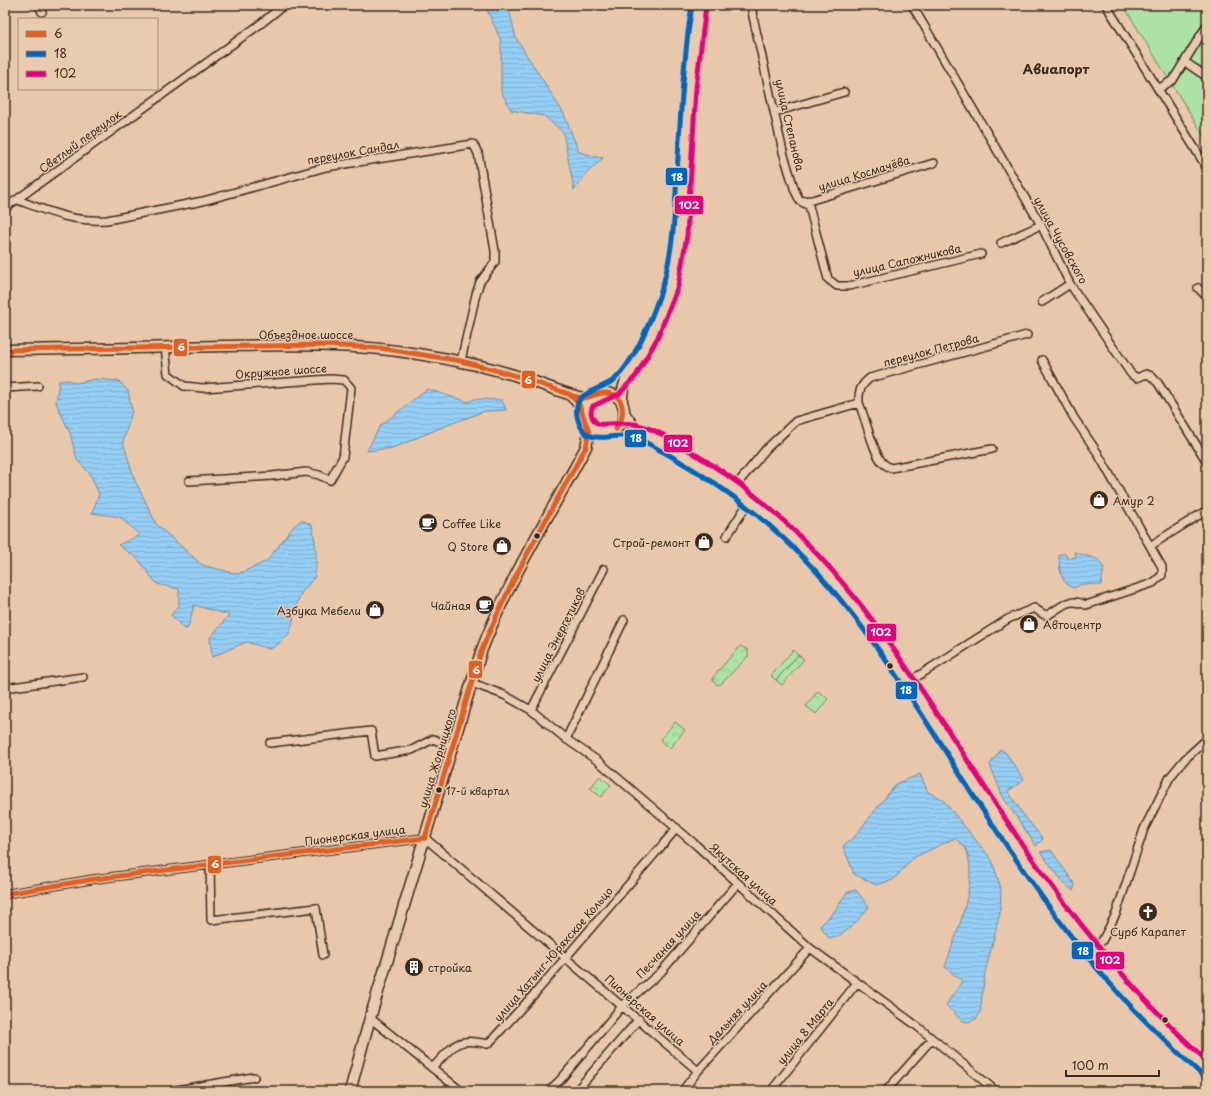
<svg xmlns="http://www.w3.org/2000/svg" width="1212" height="1096" viewBox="0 0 1212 1096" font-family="'Playpen Sans',sans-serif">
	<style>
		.park { fill: url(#park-crowns); stroke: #748662 }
		.garden { fill: #ade2a5; stroke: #748662 }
		.water { fill: url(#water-rules); stroke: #718c9e }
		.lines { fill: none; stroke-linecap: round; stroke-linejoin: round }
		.minor-casing { stroke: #3b2a1e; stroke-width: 10 }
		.secondary-casing { stroke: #3b2a1e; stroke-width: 13 }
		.minor { stroke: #e8cbaf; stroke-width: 7 }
		.secondary { stroke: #e8cbaf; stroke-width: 10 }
		.bus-1-casing { stroke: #e8cbaf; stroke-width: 8 }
		.bus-2-casing { stroke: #e8cbaf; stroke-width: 8 }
		.bus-3-casing { stroke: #e8cbaf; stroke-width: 8 }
		.bus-1 { stroke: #e05f22; stroke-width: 5 }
		.bus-2 { stroke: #0065bd; stroke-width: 5 }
		.bus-3 { stroke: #e5007d; stroke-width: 5 }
		.bus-dot { fill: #3b2a1e; stroke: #e8cbaf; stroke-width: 1.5 }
		.labels { text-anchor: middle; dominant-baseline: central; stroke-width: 3; stroke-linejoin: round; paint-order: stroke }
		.bus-label { font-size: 10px; fill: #3b2a1e; stroke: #e8cbaf; text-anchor: start }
		.street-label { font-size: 11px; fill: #3b2a1e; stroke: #e8cbaf }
		.poi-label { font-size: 11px; fill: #3b2a1e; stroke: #e8cbaf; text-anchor: start }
		.quarter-label { font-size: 13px; font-weight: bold; fill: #3b2a1e; stroke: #e8cbaf }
		.line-badge { stroke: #e8cbaf; stroke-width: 1.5 }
		.badge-label { font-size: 11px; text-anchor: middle; font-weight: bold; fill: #fff }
	</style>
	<defs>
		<pattern id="park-crowns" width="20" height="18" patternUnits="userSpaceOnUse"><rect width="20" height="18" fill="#ade2a5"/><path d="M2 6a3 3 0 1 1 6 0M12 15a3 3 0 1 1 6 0" fill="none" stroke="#96c28e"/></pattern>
		<pattern id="water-rules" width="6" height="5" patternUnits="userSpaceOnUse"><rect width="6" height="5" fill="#95cef4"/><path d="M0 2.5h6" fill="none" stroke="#81b1d1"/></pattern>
	</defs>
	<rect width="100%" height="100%" fill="#e9c7ab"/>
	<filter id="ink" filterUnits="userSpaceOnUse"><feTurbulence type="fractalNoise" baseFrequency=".025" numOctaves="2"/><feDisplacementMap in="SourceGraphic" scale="8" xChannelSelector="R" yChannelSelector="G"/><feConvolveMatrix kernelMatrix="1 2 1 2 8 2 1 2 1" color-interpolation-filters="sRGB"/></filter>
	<g filter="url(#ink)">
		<path class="park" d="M740,646l8,4v6l-27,28 -4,1 -4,-4v-4z
			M798,655l6,4 -22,26 -6,-5z
			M818,691l10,8 -12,15 -10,-8z
			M675,722l10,8 -16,19 -9,-9z
			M600,776l11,9 -10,12 -11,-9z"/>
		<path class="garden" d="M1123,5h84v136z
			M793,650l5,5 -22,25 -5,-4z"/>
		<path class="water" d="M485,5h23l8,33 48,76 15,38 24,6 -16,15 -13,17 -11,-58 -19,-16 -33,-6 -10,-19v-50z
			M96,379l23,2 9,10 4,20 -9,31 11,36 22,46 46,41 36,9 29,-13 26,-34 8,-7 11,5c3,16 6,32 3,49 -1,8 -12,14 -15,22 -12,26 0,37 -30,53l-24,-7 -34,15 -2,-19 19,-23 -35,-10 -6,23 -4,1 -13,-14 8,-9v-17l-22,-5 -20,-26 -19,-13 22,-10 -20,-18 -28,-4 7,-19 -9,-20 -13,-14 -7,-27 -14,-30 3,-22 9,-1 8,3z
			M427,389l41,13 6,-3 28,1 4,10 -21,1 -40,15 -52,22 -26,3 13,-25z
			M1074,552l23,7 7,9 -3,17 -19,-1 -8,4c-15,-5 -15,-22 -15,-34h6l3,5 8,-2z
			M1000,749l6,4 18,27 -16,11 14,22 21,26 -7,7 -33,-49 -13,-32z
			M920,774l8,18 14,7 50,61 9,29 -1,24 -15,59 -5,41 -4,6 -7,3 -7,-1 -16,-16 16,-24 -17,-14c10,-31 33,-82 22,-115 -1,-5 -8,-10 -12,-14l-42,20 -20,22 -17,5 -22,-11 -11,-28 12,-10 41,-52z
			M1051,850l24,35 -2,6 -9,-8 -24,-31z
			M856,890l13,17c-10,12 -22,28 -39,32l-10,-13 14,-14 13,-20z"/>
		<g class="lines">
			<g class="minor-casing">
				<path id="minor" d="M39,5l3,7
					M753,5l-1,7 31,140 12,39 5,10 9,5 19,73 9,7h12l132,-32
					M912,5l129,220 29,59 61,90 6,4 9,-4 5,2 7,7 49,79
					M1106,5l101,163
					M1185,62l22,15
					M1158,89l15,-9 34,-55
					M775,112l69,-20
					M18,200c32,12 54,22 89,20l96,-19 123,-34 147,-23 5,9 17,98v11l-15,20 -4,12 -15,67
					M800,201l12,-1 122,-37
					M5,208l254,-183 25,-20
					M1001,243l40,-18
					M1198,288l9,9
					M1042,302l28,-18
					M165,347l3,27 16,12 19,2 127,-9 14,1 7,8 -8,69 -13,23 -11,-5 -13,-3 -34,4 -83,5
					M1042,360l32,58 23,34 53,94 57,-36
					M5,388l33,-2
					M859,403c-1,-12 2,-18 11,-25l157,-43
					M734,488l32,-39 30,-28 63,-18c6,14 15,52 24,60 2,2 5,4 8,5l101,-19
					M727,536l23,-36
					M472,683l32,12 27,15 35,29 32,22 98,84 114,103 107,78 79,65
					M907,683l101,-64 26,-11 9,6 5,1c15,-9 21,-18 38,-10l67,-22 9,-8v-8l-12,-21
					M5,688l78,-11
					M531,710l73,-141
					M566,739l58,-119
					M270,743l101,-12 4,25 37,-6 21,-11 20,8
					M210,865l1,55 105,-12 7,47
					M5,894l90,-15 330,-41 273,233
					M1090,950l12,-9 14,-27 28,-85 26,-52 15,-18 22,-20
					M370,1018l91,73
					M432,1068c22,-21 22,-32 55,-24l3,-2 47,-51 140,-163
					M170,1091l84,-14
					M549,1091l13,-13 61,-73 38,-33 77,-89
					M576,1091l63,-72
					M682,1091l16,-20 112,-123
					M771,1091l85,-107
					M886,1091l46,-52"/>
			</g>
			<g class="secondary-casing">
				<path id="secondary" d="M5,350c73,-1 145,-2 218,-4 65,-1 130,-3 195,8 33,5 67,12 99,22 21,6 41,16 62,21 12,4 22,-9 35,-2 12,6 14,24 3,33 -21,17 -44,-13 -23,-33
					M622,403c-2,-23 16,-43 26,-63 10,-19 20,-41 24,-62 9,-37 10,-75 12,-114 3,-53 6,-106 15,-159
					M624,413l10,14 10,7c62,35 121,71 170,124 45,49 80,105 117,160 82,125 160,254 276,352
					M350,1091l20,-73 111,-366c27,-72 69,-137 105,-205l3,-15 -10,-28 -10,-10"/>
			</g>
			<use href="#minor" class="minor"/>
			<use href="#secondary" class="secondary"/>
			<g class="bus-1-casing">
				<path id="bus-1" d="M5,350l317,-5 58,3 81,13 56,15 52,18 10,10 10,28 -3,15c-37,68 -76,133 -105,205l-56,186
					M562,392c7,2 14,6 21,6 7,0 13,-5 21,-5 22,0 22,22 12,36
					M5,894l90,-15 330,-41"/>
			</g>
			<g class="bus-2-casing">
				<path id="bus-2" d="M692,5c-8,50 -11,101 -14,152 -3,46 -3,93 -18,137 -9,26 -25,66 -45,85 -15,13 -46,11 -37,41 8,26 27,15 47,16 15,1 30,12 44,19 40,23 78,49 112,81 85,78 142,183 205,279 42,63 85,127 137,183 25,27 52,52 79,77"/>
			</g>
			<g class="bus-3-casing">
				<path id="bus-3" d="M706,6l-10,82 -9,148 -9,50 -20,51 -22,39 -17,18 -26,12c-4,6 -1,14 5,18 14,1 26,-3 40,1 24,6 47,23 68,36 149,93 226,253 323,393 53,76 110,145 178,207"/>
			</g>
			<use href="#bus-1" class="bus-1"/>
			<use href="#bus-2" class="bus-2"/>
			<use href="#bus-3" class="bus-3"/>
		</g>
	</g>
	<defs>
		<g id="shop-disc" transform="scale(1)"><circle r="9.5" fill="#3b2a1e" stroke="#e8cbaf"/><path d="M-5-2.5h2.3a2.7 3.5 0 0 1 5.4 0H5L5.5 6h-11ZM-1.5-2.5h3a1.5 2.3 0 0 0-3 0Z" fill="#fff"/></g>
		<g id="cafe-disc" transform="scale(1)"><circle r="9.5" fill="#3b2a1e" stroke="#e8cbaf"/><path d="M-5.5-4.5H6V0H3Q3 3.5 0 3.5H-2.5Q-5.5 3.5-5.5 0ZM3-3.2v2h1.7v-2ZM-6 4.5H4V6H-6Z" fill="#fff"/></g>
		<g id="church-disc" transform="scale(1)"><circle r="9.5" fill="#3b2a1e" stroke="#e8cbaf"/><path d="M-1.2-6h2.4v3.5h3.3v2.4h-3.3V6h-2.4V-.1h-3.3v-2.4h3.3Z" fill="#fff"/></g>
		<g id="building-disc" transform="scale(1)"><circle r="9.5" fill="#3b2a1e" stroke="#e8cbaf"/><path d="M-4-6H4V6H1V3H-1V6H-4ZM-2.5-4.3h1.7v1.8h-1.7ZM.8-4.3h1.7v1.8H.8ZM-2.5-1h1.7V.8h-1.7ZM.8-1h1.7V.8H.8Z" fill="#fff"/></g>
	</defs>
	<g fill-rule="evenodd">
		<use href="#shop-disc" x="1099" y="500"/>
		<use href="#cafe-disc" x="428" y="523"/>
		<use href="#shop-disc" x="704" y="542"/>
		<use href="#shop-disc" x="502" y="546"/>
		<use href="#cafe-disc" x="485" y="605"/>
		<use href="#shop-disc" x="375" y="610"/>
		<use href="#shop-disc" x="1029" y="624"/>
		<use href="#church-disc" x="1148" y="912"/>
		<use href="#building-disc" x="414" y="967"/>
	</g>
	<g class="bus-dot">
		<circle cx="537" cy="536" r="3.5"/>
		<circle cx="890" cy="666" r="3.5"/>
		<circle cx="439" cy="790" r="3.5"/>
		<circle cx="1165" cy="1020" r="3.5"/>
	</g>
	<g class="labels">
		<g class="bus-label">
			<text x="446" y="790">17-й квартал</text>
		</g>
		<g class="street-label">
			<text transform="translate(790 125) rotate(77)">улица Степанова</text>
			<text transform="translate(80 141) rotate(-36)">Светлый переулок</text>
			<text transform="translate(353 152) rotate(-10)">переулок Сандал</text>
			<text transform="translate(864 173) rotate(-17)">улица Космачёва</text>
			<text transform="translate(1061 240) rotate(61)">улица Чусовского</text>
			<text transform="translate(907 260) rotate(-13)">улица Сапожникова</text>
			<text x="306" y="334">Объездное шоссе</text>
			<text transform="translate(931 350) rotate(-15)">переулок Петрова</text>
			<text transform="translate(281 371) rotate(-4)">Окружное шоссе</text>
			<text transform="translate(558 635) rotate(-63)">улица Энергетиков</text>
			<text transform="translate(437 758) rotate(-73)">улица Жорницкого</text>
			<text transform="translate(355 835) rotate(-7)">Пионерская улица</text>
			<text transform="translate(744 874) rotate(42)">Якутская улица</text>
			<text transform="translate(668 944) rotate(-47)">Песчаная улица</text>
			<text transform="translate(553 954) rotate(-49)">улица Хатынг-Юряхское Кольцо</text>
			<text transform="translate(645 1010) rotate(41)">Пионерская улица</text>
			<text transform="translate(737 1012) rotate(-47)">Дальняя улица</text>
			<text transform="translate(805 1031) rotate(-51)">улица 8 Марта</text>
		</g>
		<g class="poi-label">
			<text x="1113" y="500">Амур 2</text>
			<text x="442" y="523">Coffee Like</text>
			<text x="690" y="542" text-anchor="end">Строй-ремонт</text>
			<text x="488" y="546" text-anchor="end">Q Store</text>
			<text x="471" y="605" text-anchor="end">Чайная</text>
			<text x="361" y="610" text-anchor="end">Азбука Мебели</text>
			<text x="1043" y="624">Автоцентр</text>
			<text x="1148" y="931" text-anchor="middle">Сурб Карапет</text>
			<text x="428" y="967">стройка</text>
		</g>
		<g class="quarter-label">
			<text x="1056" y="68">Авиапорт</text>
		</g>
	</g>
	<g class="line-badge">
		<rect x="665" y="167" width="23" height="19" rx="4" fill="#0065bd"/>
		<rect x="674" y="195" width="30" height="20" rx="4" fill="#e5007d"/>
		<rect x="173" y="338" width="15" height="19" rx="4" fill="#e05f22"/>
		<rect x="521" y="370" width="15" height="19" rx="4" fill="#e05f22"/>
		<rect x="624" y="429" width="23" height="19" rx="4" fill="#0065bd"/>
		<rect x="663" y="434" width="30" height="19" rx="4" fill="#e5007d"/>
		<rect x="866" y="623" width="31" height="19" rx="4" fill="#e5007d"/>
		<rect x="468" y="660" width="15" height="19" rx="4" fill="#e05f22"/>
		<rect x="895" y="681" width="23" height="19" rx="4" fill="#0065bd"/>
		<rect x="207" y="855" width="15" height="19" rx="4" fill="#e05f22"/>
		<rect x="1071" y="941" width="23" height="19" rx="4" fill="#0065bd"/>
		<rect x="1095" y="951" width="30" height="19" rx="4" fill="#e5007d"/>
	</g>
	<g class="badge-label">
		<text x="677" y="181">18</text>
		<text x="689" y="209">102</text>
		<text x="181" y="351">6</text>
		<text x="528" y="384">6</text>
		<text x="636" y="442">18</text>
		<text x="678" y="447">102</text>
		<text x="881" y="636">102</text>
		<text x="476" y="674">6</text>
		<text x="906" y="694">18</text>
		<text x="215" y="868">6</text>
		<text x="1083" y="955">18</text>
		<text x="1110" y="964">102</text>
	</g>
	<rect width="1212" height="1096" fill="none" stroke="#e8cbaf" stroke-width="20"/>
	<rect x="10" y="10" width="1192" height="1076" fill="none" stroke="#3b2a1e" stroke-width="1.5" filter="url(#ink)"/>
	<rect x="18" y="18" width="140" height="72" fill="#e8cbaf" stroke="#a38b75"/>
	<rect x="26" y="31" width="20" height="6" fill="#e05f22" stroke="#a38b75"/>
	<text x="54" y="38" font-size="12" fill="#3b2a1e">6</text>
	<rect x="26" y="51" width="20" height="6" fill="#0065bd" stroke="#a38b75"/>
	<text x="54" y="58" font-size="12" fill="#3b2a1e">18</text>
	<rect x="26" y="71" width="20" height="6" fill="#e5007d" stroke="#a38b75"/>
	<text x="54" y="78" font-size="12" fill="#3b2a1e">102</text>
	<path d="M1066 1070v6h93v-6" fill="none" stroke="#3b2a1e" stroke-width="2"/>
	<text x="1072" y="1070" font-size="12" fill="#3b2a1e" stroke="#e8cbaf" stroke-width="3" paint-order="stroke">100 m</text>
</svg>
